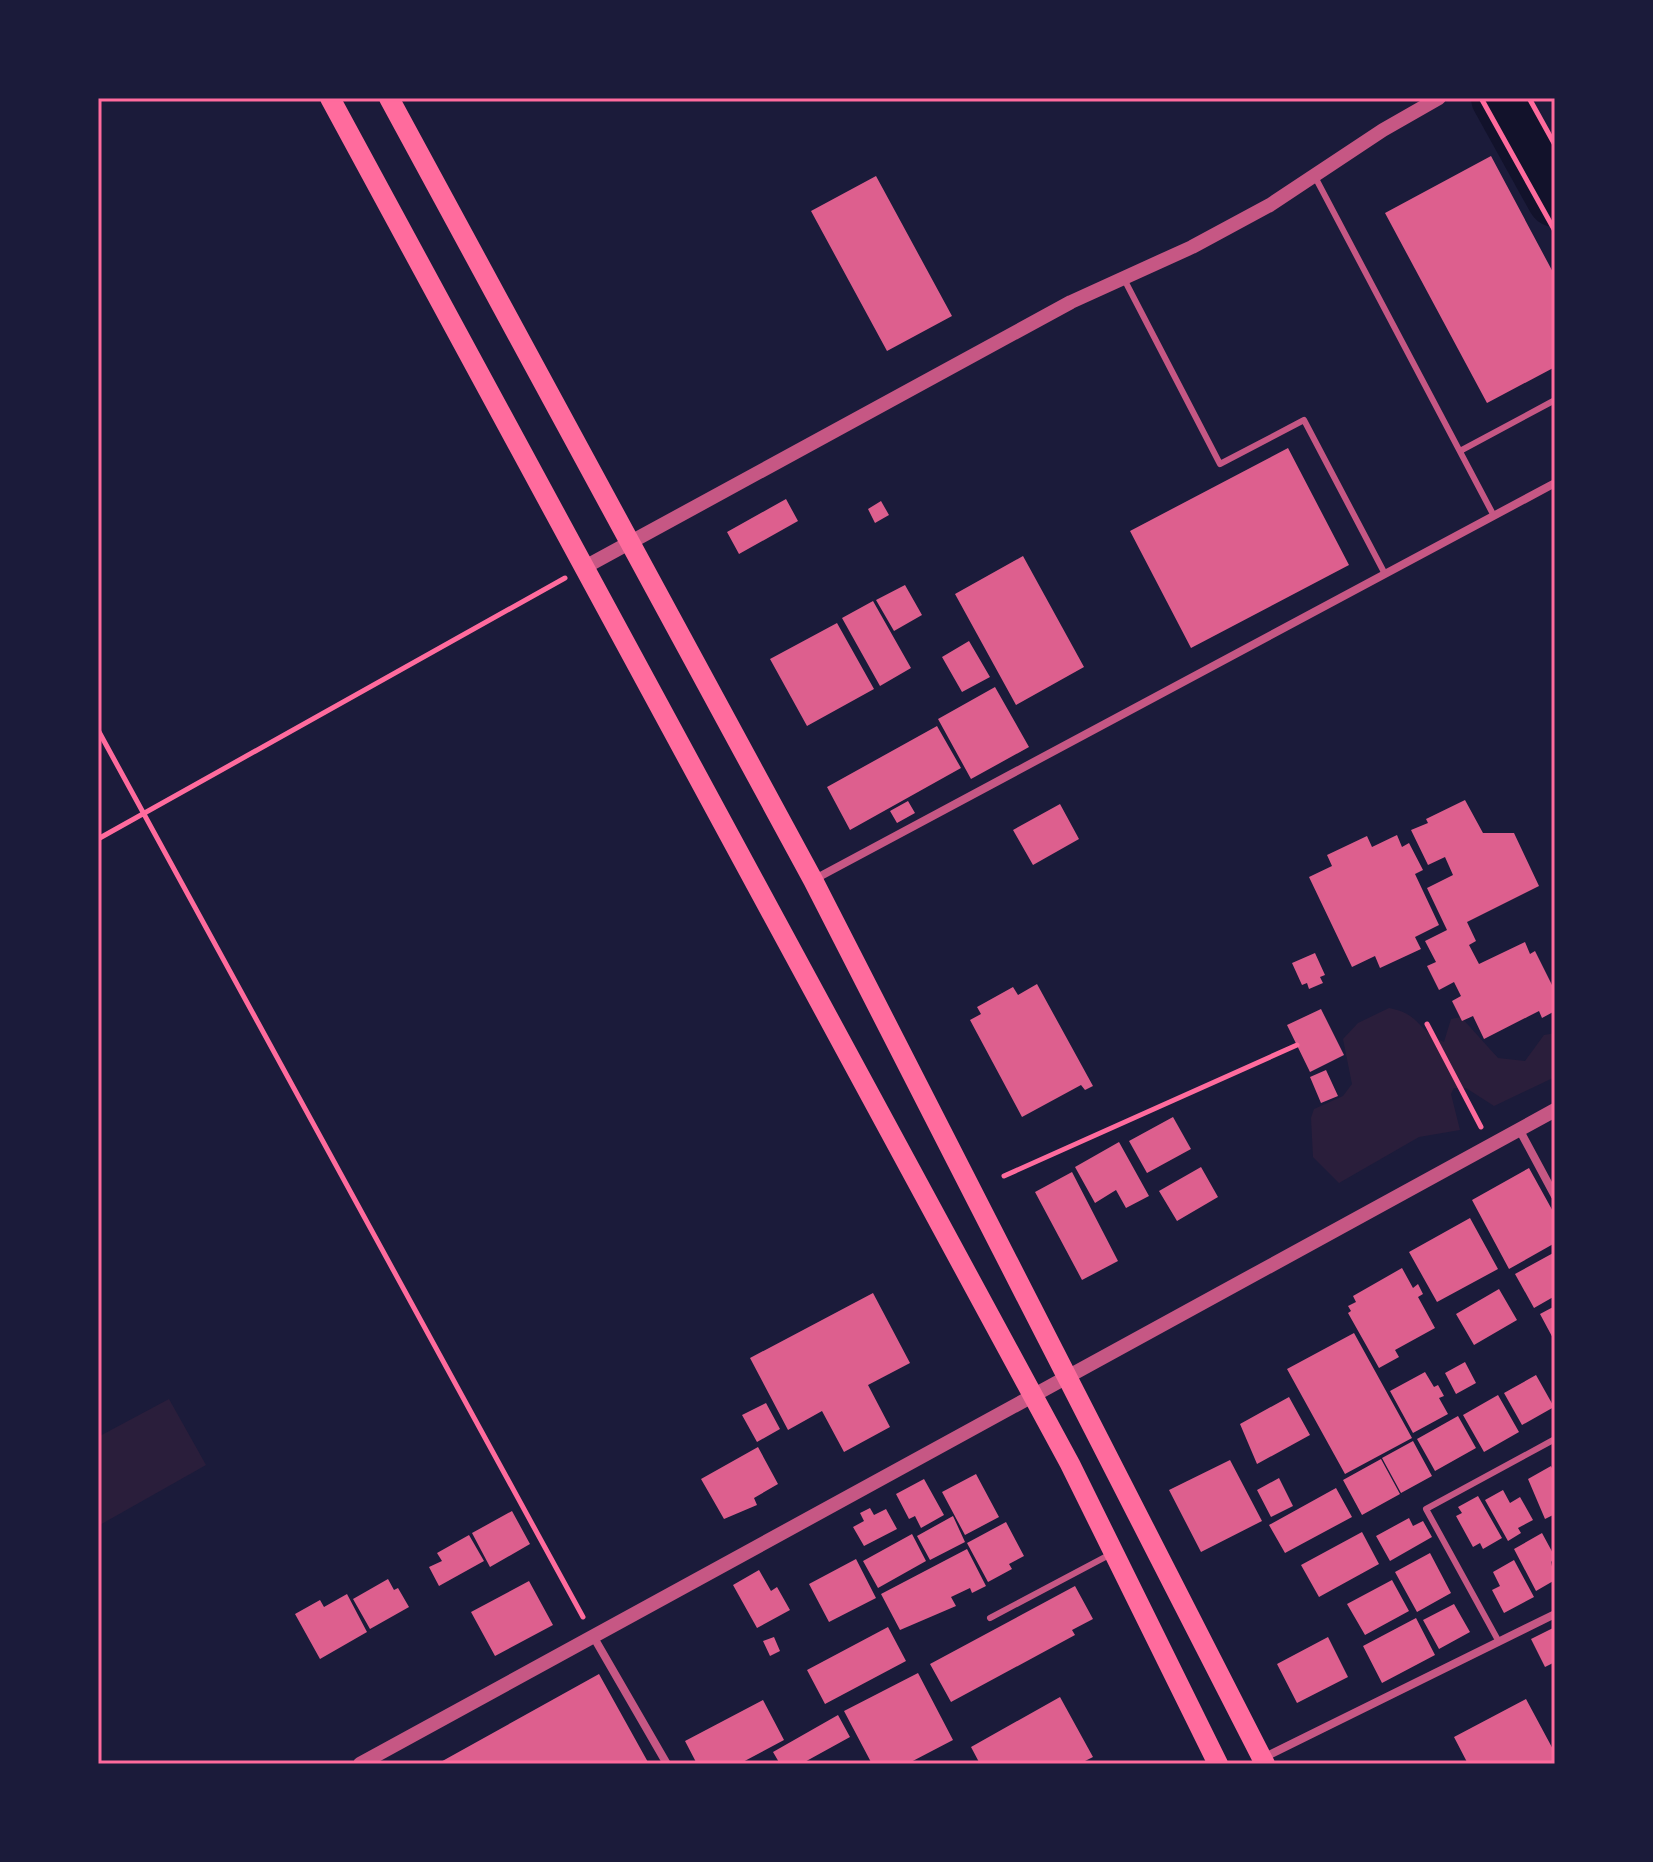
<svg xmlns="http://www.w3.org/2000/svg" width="1653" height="1862" viewBox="0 0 1653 1862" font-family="Barlow,sans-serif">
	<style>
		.green { fill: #2a1e3b }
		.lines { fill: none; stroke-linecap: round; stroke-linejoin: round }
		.river { stroke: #12122b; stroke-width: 56 }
		.building { fill: #dd5f8e }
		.path { stroke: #ff6b9d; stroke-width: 5 }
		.service { stroke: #c65784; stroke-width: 6 }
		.minor { stroke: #c65784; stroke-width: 8 }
		.tertiary { stroke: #c65784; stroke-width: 14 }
		.primary { stroke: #ff6b9d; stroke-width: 20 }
		.neatline { fill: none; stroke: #ff6b9d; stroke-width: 3 }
	</style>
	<rect width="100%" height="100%" fill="#1b1b3a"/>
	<path class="green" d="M1389,1008c32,6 27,22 55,34l7,-23 10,-2 37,41 27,3 19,-26 11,-2v44l-61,29 -28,-18h-12l-3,6 9,36 -41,7 -80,46 -26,-26 -2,-39 3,-9 29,-13 9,-12 -9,-45 15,-16z
		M169,1399l37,66 -108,61v-89z"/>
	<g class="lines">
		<path class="river" d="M1499,98l56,101"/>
	</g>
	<path class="building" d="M1491,156l64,120v91l-68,36 -102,-190z
		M876,176l76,140 -65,35 -76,-140z
		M1288,448l61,117 -158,83 -61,-117z
		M786,499l12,22 -59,33 -12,-22z
		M881,501l8,14 -14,8 -7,-14z
		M1023,556l61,111 -68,38 -61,-111z
		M905,585l17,30 -28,16 -18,-31z
		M873,601l38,67 -31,18 -38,-68z
		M837,623l37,66 -67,37 -37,-67z
		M969,641l21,36 -28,15 -20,-35z
		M995,687l34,60 -58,32 -33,-60z
		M937,726l24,42 -111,62 -23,-43z
		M1465,800l18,33h31l25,53 -72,36 9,19 -7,4 10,19 46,-22 5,12 5,-3 20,40v20l-13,7 -3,-7 -55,28 -11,-23 -11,5 -10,-20 9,-5 -7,-14 -15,8 -12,-24 9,-4 -11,-21 22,-11 -20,-42 26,-13 -8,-18 -17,8 -17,-35 17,-7 -2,-4z
		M908,801l7,12 -18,10 -7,-12z
		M1060,804l19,35 -46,26 -20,-35z
		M1397,835l5,12 7,-4 14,27 -8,4 24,51 -24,12 6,12 -41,19 -5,-12 -23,11 -43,-90 23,-11 -5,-11 40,-19 5,11z
		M1315,953l10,22 -5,2 3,6 -14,6 -2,-6 -5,2 -10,-22z
		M1037,984l56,102 -8,4 -4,-5 -59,32 -52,-97 11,-6 -4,-7 36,-20 5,8z
		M1321,1009l23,46 -34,17 -23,-47z
		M1326,1070l12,26 -17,7 -11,-26z
		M1173,1117l18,32 -44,24 -18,-32z
		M1119,1142l30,54 -23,12 -10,-18 -21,13 -20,-36z
		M1201,1167l17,30 -41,24 -18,-30z
		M1529,1168l26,47v28l-46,26 -37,-69z
		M1072,1172l46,89 -36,19 -47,-88z
		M1470,1218l28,51 -61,33 -28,-50z
		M1555,1252v44l-21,12 -19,-34z
		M1402,1268l11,20 5,-4 5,10 -5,3 17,31 -40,22 4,7 -20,11 -31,-55 3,-2 -3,-5 8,-4 -3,-6z
		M1499,1289l18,31 -43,25 -18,-31z
		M873,1293l37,70 -42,22 22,42 -46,25 -22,-41 -34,19 -38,-72z
		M1555,1306v36l-15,-28z
		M1354,1333l58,105 -67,36 -58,-105z
		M1465,1362l11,21 -20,11 -11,-21z
		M1425,1372l9,15 4,-2 6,11 -5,2 9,16 -35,19 -23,-42z
		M1536,1375l18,32 -32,18 -18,-32z
		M1498,1395l21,37 -35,20 -21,-37z
		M1289,1397l21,38 -53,29 -17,-40z
		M766,1403l14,26 -23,13 -15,-27z
		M1458,1416l18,32 -41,23 -18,-32z
		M1413,1441l19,35 -31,17 -19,-35z
		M758,1447l20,37 -24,14 3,7 -33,14 -23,-40z
		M1381,1459l19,35 -38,21 -19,-35z
		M1230,1460l32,61 -61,31 -32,-62z
		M1551,1466l4,8v40l-10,5 -17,-40z
		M976,1474l23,43 -34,18 -23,-43z
		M1279,1478l14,28 -22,11 -14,-27z
		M924,1479l20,36 -23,13 -6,-12 -6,3 -13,-25z
		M1336,1488l16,29 -67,36 -16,-28z
		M1503,1490l7,13 10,-6 13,23 -15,8 3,5 -13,8 -23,-41z
		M1478,1496l24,42 -19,11 -3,-6 -7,4 -17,-31 6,-3 -4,-6z
		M870,1508l4,7 12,-6 11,20 -33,17 -11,-19 11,-6 -4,-8z
		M512,1511l18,33 -40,23 -18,-34z
		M953,1516l12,26 -35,18 -13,-24z
		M1409,1518l4,8 10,-5 9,16 -42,24 -14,-25z
		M1006,1522l18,34 -15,8 3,5 -24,13 -21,-39z
		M1362,1532l17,32 -60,33 -18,-32z
		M1542,1533l13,24 -4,5 4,18 -19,11 -22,-42z
		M912,1534l14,27 -48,27 -15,-27z
		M469,1535l15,26 -45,25 -10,-19 13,-6 -5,-8z
		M967,1549l19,37 -14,7 -2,-5 -19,9 5,9 -56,24 -19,-36z
		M1430,1553l21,40 -34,19 -22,-40z
		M856,1559l20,39 -47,24 -20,-38z
		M1514,1560l20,37 -30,16 -12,-23 8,-4 -7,-14z
		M759,1570l12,21 6,-4 13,23 -33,18 -24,-43z
		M388,1579l6,11 4,-2 11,19 -39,22 -17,-30z
		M1392,1580l17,31 -44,24 -18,-31z
		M529,1581l24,44 -58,31 -24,-44z
		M1075,1586l18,33 -21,11 3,5 -124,67 -21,-38z
		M347,1594l20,38 -47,27 -25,-45 25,-14 4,7z
		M1454,1604l16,28 -31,17 -16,-29z
		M1416,1618l19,37 -53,28 -19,-37z
		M888,1627l18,34 -81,43 -18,-34z
		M1555,1627v35l-10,5 -14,-28z
		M774,1637l6,14 -10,5 -7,-15z
		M1328,1637l20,40 -51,26 -20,-39z
		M918,1673l35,67 -46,24h-35l-28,-53z
		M599,1674l50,90h-212z
		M1060,1697l33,60 -14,7h-99l-9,-17z
		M1526,1699l29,54v11h-87l-14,-27z
		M763,1700l21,40 -45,24h-42l-12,-23z
		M838,1715l12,22 -49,27h-21l-7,-12z"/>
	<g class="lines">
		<path class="path" d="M1481,98l74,133
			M1529,98l26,47
			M98,730l485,887
			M98,839l467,-261
			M1427,1024l54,103
			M1004,1176l293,-131"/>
		<path class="service" d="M1314,175l180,341
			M1124,279l96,185 84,-44 81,154
			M1460,451l95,-51
			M990,1618l119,-63
			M1499,1642l-73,-133 129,-70"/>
		<path class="minor" d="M815,879l740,-396
			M1519,1129l36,67
			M593,1636l74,128
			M1263,1758l292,-144"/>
		<path class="tertiary" d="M585,567l486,-265 121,-55 78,-42 113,-75 56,-32
			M360,1764l1195,-654"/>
		<path class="primary" d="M330,98l740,1366 148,300
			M389,98l424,782 452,884"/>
	</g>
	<rect width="1653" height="1862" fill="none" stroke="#1b1b3a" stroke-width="200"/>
	<rect x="100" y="100" width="1453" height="1662" class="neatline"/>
</svg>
